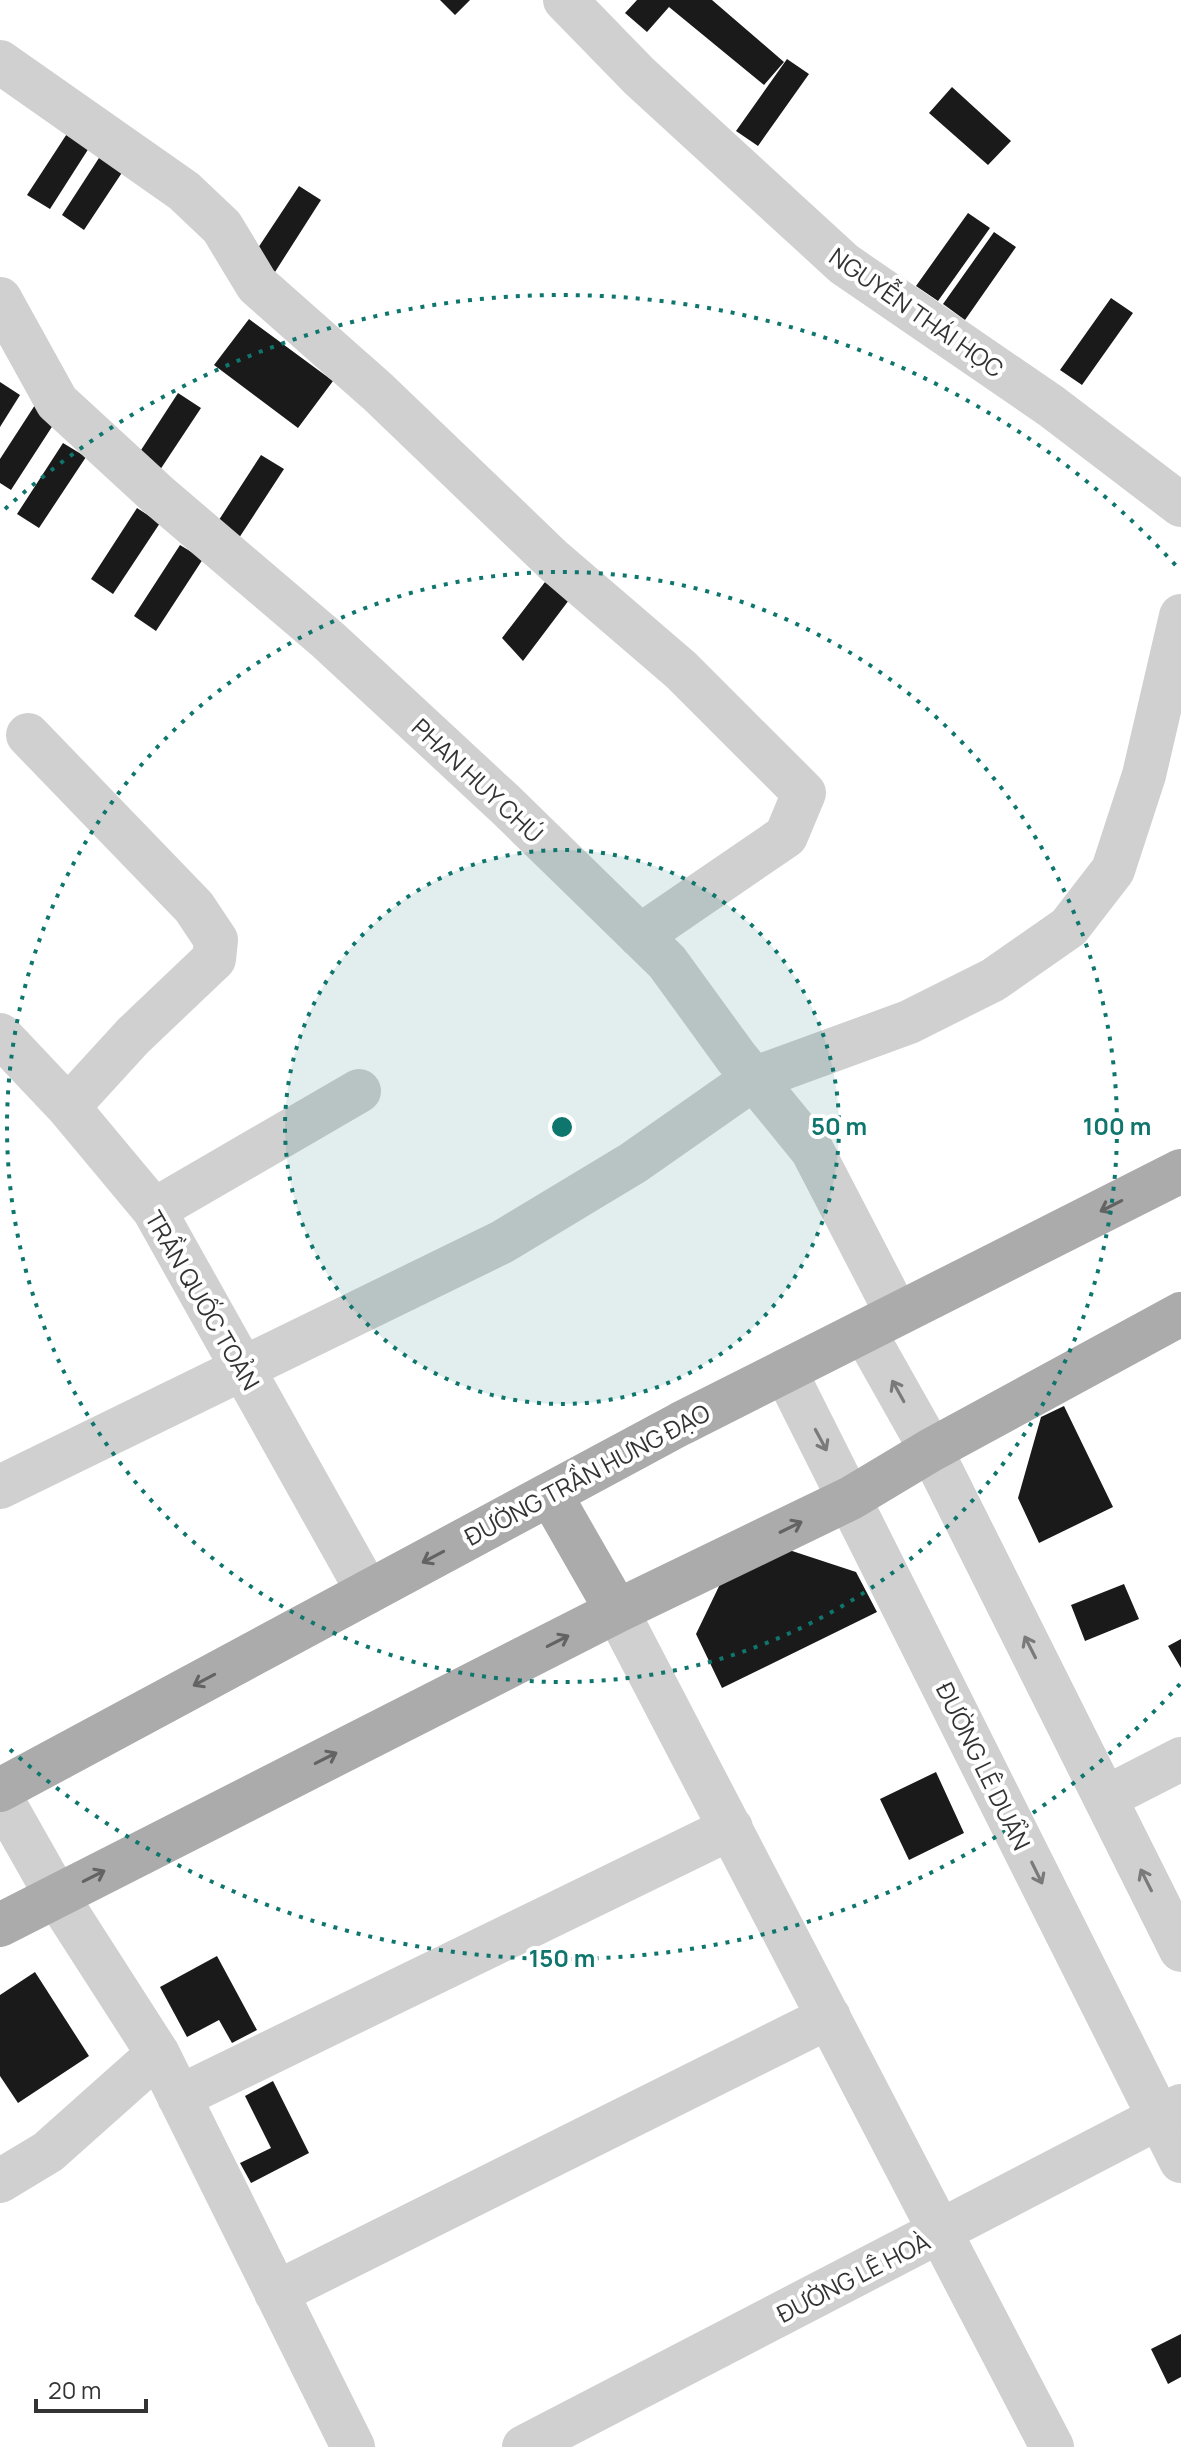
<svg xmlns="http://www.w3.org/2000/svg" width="1181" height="2447" viewBox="0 0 1181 2447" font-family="Manrope,sans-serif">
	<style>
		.building { fill: #1a1a1a }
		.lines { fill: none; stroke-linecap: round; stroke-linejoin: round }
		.minor { stroke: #d0d0d0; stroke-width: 44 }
		.major { stroke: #ababab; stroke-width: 44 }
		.oneway { stroke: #636363 }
		.oneway2 { stroke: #7a7a7a }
		.ring { fill: none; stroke: #0f766e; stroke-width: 4; stroke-dasharray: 4 8 }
		.labels { text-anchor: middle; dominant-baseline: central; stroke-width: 8; stroke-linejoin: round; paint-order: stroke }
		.street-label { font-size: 24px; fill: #333; stroke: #fff }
		.centre { fill: #0f766e; stroke: #fff; stroke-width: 4 }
		.ring-label { font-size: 24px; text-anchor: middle; font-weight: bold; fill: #0f766e; stroke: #fff; stroke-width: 8; stroke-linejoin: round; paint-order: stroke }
	</style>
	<rect width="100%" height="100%" fill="#fff"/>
	<path class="building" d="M440,0h30l-15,15z
		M637,0h75l72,62 -20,23 -95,-78 -22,25 -22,-19z
		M787,59l22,15 -51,72 -22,-15z
		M952,87l59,54 -23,24 -59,-52z
		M74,123l22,14 -46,72 -23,-14z
		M108,144l23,15 -47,71 -22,-15z
		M299,186l22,14 -46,72 -23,-15z
		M968,213l22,15 -52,73 -22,-15z
		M994,232l22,15 -51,73 -22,-16z
		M1111,298l22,15 -51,72 -22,-15z
		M249,319l84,62 -35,47 -84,-63z
		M0,382l20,13 -20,32z
		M178,393l23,15 -47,71 -22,-15z
		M35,405l22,14 -46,71 -11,-7v-24z
		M63,443l23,14 -47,71 -22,-14z
		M261,455l23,14 -47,72 -22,-15z
		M137,508l23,15 -47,71 -22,-15z
		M180,545l23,14 -47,72 -22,-15z
		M545,582l24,18 -46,61 -21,-23z
		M1064,1406l49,101 -74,36 -21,-45 23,-81z
		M783,1548l73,24 21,40 -155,76 -26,-54 26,-54z
		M1124,1584l15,35 -54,22 -14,-36z
		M1181,1639v29l-13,-22z
		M936,1772l28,61 -55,27 -29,-61z
		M217,1956l40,74 -25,13 -13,-23 -32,17 -27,-50z
		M35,1972l54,84 -71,47 -18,-27v-81z
		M273,2081l36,72 -58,30 -11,-20 31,-15 -26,-52z
		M1181,2334v43l-13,7 -17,-35z"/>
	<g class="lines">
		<path class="minor" d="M565,0l74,76 205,188 207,142 130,99
			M0,62l184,129 38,36 35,58 121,107 175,168 128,110 123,123 -18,43 -146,100
			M0,299l57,103 101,93 170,145 177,164 162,158 69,95 76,93 85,164
			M28,735l166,172 22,33 -2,19 -81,77 -65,71
			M0,1035l68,72 86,103 214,382
			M154,1210l205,-119
			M864,1331l67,119 250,500
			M785,1371l396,790
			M0,1487l502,-245 131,-79 120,-84 156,-57 84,-42 76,-53 44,-57 31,-95 37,-159
			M617,1611l435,836
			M0,1796l56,99 102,159 195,393
			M1105,1798l76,-39
			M179,2097l552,-269
			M0,2181l48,-29 110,-98
			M276,2293l553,-276
			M524,2447l657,-341"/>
		<path class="major" d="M550,1494l67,117
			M0,1790l680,-366 501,-253
			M0,1925l617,-314 234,-113 80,-48 250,-136"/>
	</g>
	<defs><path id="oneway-shaft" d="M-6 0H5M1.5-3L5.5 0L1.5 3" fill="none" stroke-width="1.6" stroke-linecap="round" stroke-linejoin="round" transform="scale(2)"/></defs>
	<g class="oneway">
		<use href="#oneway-shaft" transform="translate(1111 1206) rotate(153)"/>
		<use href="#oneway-shaft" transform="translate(791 1527) rotate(-26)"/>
		<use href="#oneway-shaft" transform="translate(433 1557) rotate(152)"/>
		<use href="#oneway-shaft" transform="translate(558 1641) rotate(-27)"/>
		<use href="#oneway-shaft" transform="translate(204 1680) rotate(152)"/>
		<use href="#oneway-shaft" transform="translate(326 1758) rotate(-27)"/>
		<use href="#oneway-shaft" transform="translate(94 1876) rotate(-27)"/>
	</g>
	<g class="oneway2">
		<use href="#oneway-shaft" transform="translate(898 1391) rotate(-119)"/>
		<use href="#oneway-shaft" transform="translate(821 1440) rotate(62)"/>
		<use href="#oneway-shaft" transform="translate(1030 1647) rotate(-117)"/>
		<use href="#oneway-shaft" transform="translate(1037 1873) rotate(64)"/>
		<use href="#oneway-shaft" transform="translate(1146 1880) rotate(-117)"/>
	</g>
	<circle cx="562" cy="1127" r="277" fill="#0f766e" fill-opacity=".12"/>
	<g class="ring">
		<circle cx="562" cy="1127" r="277"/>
		<circle cx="562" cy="1127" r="555"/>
		<path d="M1180 1684A832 832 0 0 1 5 1745M5 509A832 832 0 0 1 1180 570"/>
	</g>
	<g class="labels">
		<g class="street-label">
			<text transform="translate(917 312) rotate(35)">NGUYỄN THÁI HỌC</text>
			<text transform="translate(478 780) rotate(43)">PHAN HUY CHÚ</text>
			<text transform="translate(203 1300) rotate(60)">TRẦN QUỐC TOẢN</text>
			<text transform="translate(587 1474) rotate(-28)">ĐƯỜNG TRẦN HƯNG ĐẠO</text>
			<text transform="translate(984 1766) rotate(64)">ĐƯỜNG LÊ DUẨN</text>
			<text transform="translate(853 2277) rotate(-27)">ĐƯỜNG LÊ HOÀ</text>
		</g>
	</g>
	<circle cx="562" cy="1127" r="12" class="centre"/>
	<g class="ring-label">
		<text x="839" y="1135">50 m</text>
		<text x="1117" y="1135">100 m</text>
		<text x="562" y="1967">150 m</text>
	</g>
	<path d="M36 2399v12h110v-12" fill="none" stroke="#333333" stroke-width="4"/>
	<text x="48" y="2399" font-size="24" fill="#333333" stroke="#ffffff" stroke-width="6" paint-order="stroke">20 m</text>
</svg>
